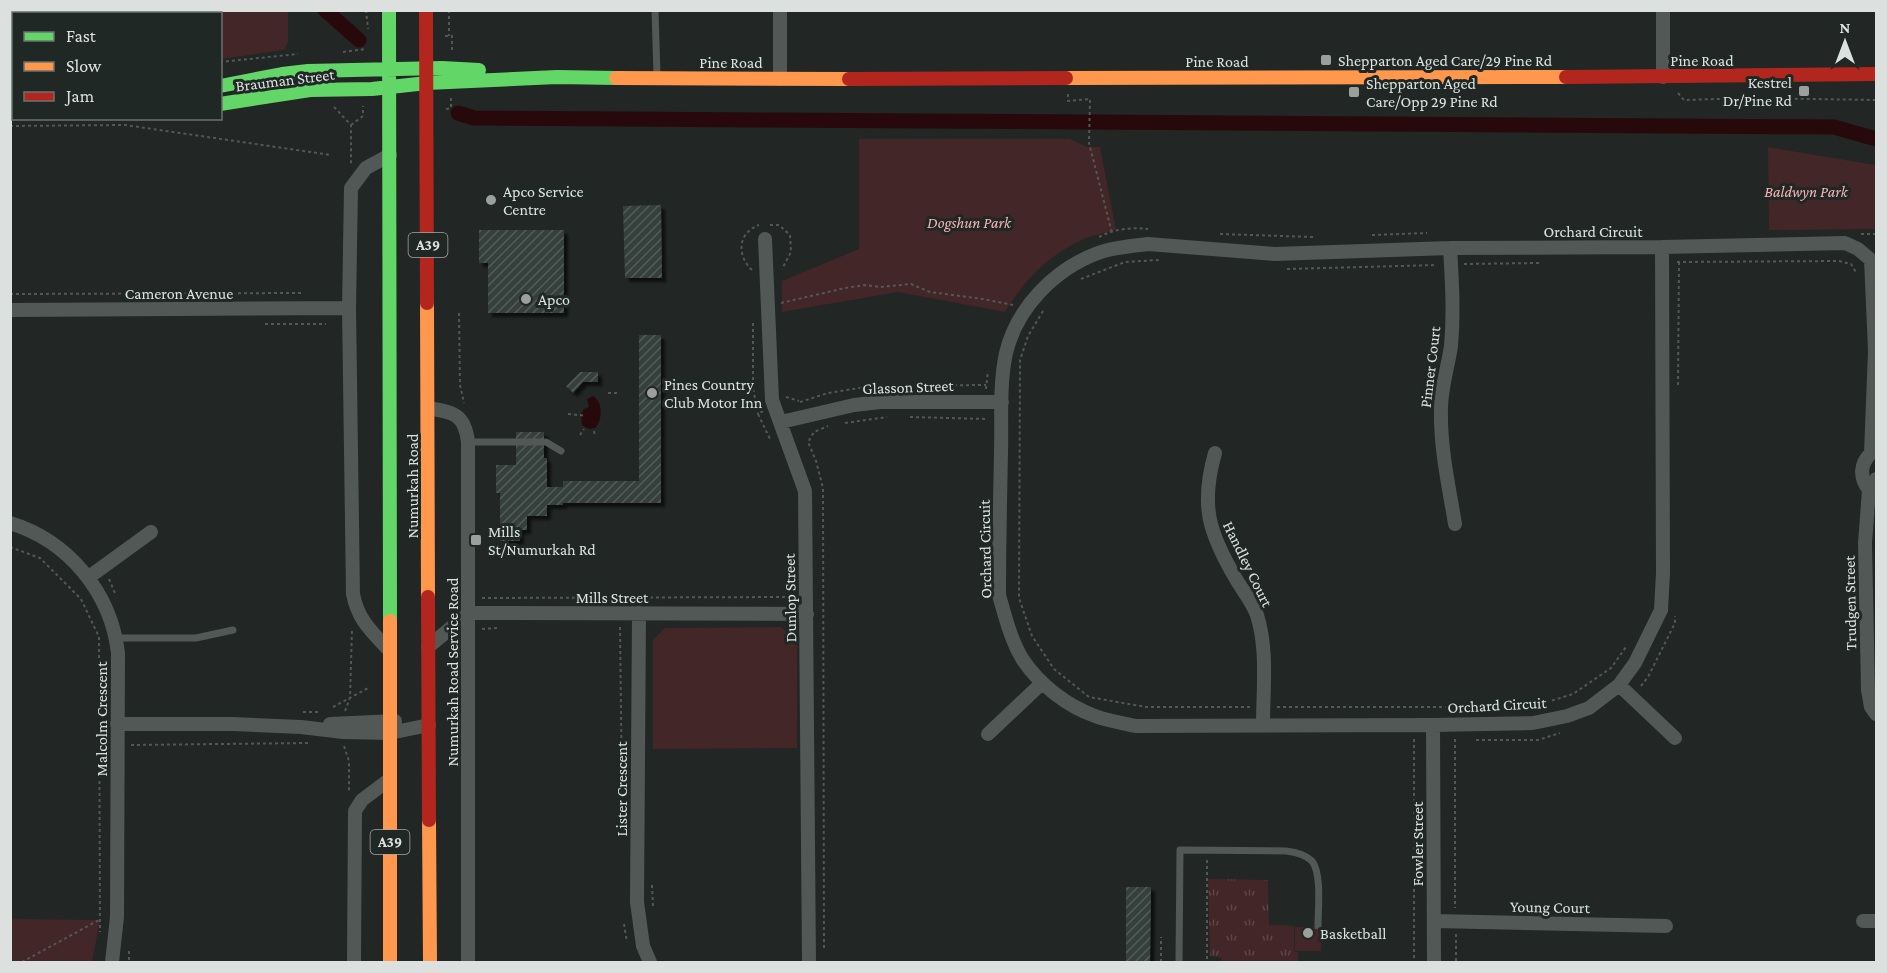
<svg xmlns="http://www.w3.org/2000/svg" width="1887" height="973" viewBox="0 0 1887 973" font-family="'Crimson Pro',serif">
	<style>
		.grass { fill: url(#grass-tufts) }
		.green { fill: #432627 }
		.water { fill: #27090c }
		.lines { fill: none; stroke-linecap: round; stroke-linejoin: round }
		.canal { stroke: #27090c; stroke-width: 15 }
		.building { fill: url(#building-hatch); filter: url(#shadow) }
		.path { stroke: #535756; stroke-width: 2; stroke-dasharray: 3 3; stroke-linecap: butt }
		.lane { stroke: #525855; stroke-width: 7 }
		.street { stroke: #525855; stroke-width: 14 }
		.fast { stroke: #63d668; stroke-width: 14 }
		.slow { stroke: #ff974d; stroke-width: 14 }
		.jam { stroke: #b3261e; stroke-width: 14 }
		.poi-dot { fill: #9ba09e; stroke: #202825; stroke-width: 2 }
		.labels { text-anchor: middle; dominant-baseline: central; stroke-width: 6; stroke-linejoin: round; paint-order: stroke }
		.shield { fill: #202825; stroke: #a4aaa7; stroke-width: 1.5 }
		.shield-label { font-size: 15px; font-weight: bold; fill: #dce1df }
		.poi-label { font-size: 16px; fill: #dce1df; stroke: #202825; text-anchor: start }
		.street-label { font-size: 16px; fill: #dce1df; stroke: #202825 }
		.park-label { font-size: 16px; font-style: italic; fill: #fbb1b4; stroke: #202825 }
	</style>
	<defs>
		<pattern id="grass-tufts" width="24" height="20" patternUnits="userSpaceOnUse" patternTransform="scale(1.5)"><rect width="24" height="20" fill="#432627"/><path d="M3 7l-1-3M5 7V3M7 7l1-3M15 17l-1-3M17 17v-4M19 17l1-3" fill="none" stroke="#5e4546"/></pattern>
		<pattern id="building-hatch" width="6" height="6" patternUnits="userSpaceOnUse" patternTransform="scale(1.5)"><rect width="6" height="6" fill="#36413d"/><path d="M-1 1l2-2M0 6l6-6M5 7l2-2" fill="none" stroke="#525c59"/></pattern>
		<filter id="shadow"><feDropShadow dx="4" dy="4" stdDeviation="1.5" flood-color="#0009"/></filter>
	</defs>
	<rect width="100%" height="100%" fill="#222624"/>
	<path class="grass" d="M1208,879l60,1 1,45 25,1v25l4,1v10h-77l1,-4 -12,-2z"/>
	<path class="green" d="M10,11h278v31l-4,8 -63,9 -1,-45h-206l-1,47h-2z
		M859,139h211l17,8h13l16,83c-10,3 -22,5 -32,9 -34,15 -60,41 -79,73l-107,-20 -116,20v-31l77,-32z
		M1768,147l108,18v64l-107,1z
		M781,627l16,13v108l-144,1v-109l12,-12z
		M11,919l89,1 -8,42h-81z
		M1321,926v25h-26v-24z"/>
	<path class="water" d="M593,396c10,6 10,24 2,32l-6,1 -7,-4 -1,-11 3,-5 5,-2 -2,-8z"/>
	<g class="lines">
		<path class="canal" d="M325,10l34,30
			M458,113l16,5 1360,9 42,12"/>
	</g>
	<path class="building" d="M661,205l1,73h-37l-2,-72z
		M479,230h85v83h-76v-50h-9z
		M639,335h22v168h-98v2h-16v11h-20v14h-7v11h-20v-48h-4v-28h20v-33h28v26h3v29h16v-6h76z
		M580,372h18v10h-15l-10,11 -7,-7z
		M1126,887h25l-1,75h-24z"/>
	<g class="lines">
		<path class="path" d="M366,10l2,19
			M449,10v26
			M445,36h7v17
			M343,52l23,-3
			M220,62l78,-8
			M10,64h4
			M1678,93l6,7 66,-2 126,2
			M1068,94v7l22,-2 -1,44 23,90
			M334,107l17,18v39
			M446,109l5,-1v-10
			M351,125l12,-9v-10
			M10,126l115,-1 206,30
			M770,225h9l11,10 1,17 -9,17
			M1220,234l93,3
			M1861,234h15
			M1372,235l55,-2
			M1099,237c15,-8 32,-10 49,-8
			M1677,262l162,-1 12,3 6,10
			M1464,264l75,-1
			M1287,269l150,-4
			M752,270c-15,-14 -15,-37 7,-45
			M1081,279l44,-17 34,-2
			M10,294l294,-1
			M781,303l64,-15 20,-3 15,2 31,-3 19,8 53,7 30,6
			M1043,311l-15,25 -8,24 -1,238 13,38 22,33 35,28 57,10h105
			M459,313l1,72 4,18
			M753,323v65l5,26
			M265,324h61
			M1678,385l1,-123
			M986,389l2,-18
			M608,393h11
			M786,397l13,4
			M800,402l28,-9 44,-7 114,-1
			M763,411l-5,3 12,25
			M568,414l10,1
			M580,415l5,1
			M910,417l77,2
			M845,423l42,-6
			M594,431l1,6
			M580,435l4,-6
			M10,547l30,11 41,41 18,38 1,295
			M109,579l6,14
			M482,598l309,-1
			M620,627l2,168
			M482,629l15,-1
			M1641,686l7,-9 27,-54v-7
			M333,707l37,-20
			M1277,707h254l42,-13 38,-26 15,-21
			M345,711l5,-13 2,-68
			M303,712h18
			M1414,739v223
			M1455,739v169
			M1476,740h62l22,-7
			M131,745l178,-2
			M344,746l5,15v32
			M1207,860v102
			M652,885l1,21
			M624,924l3,18
			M1456,934v28
			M824,948l-1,-460 -7,-27 -8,-19 6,-10 14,-6
			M129,951v11
			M22,962l77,-42
			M1161,962v-25"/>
		<path class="lane" d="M655,10l2,65
			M468,442h78l15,9
			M116,638h80l37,-8
			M1179,962l1,-112 106,1c9,1 19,3 26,10 10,13 6,49 6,65"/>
		<path class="street" d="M1663,10v67
			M780,79v-69
			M765,239l7,161 33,91 4,471
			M1148,244l127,10 175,-6 212,-1 1,326 -2,37 -26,53 -16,22 -30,23 -22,8 -34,7 -100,2 -297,1c-13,-3 -28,-5 -41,-10 -28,-10 -55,-31 -72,-56 -12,-19 -18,-44 -24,-65 0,-47 1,-94 2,-142 1,-32 -2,-68 5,-100 11,-46 49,-84 92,-100 16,-6 33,-7 50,-9z
			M1662,247l183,-4 13,6 13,11
			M1450,248c2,33 4,65 1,98 -3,21 -10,41 -10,63 -1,39 8,78 14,115
			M10,310l339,-2
			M428,408c25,4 37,6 40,34v520
			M781,422l73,-17 26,-3h122
			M1215,453c-15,53 -6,80 21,126 7,12 17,24 21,36 11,35 6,74 6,110
			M1876,479l-7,11 -4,53 3,147 3,17 5,7
			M1869,490c-10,-13 -9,-26 2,-37l4,-103 -4,-90
			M10,523c59,18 101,70 108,130l-1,264 -5,45
			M89,577l62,-45
			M639,613l-2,289 6,44 7,16
			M428,647l41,-34 338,1
			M389,650c-18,-19 -31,-30 -36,-56l-4,-286 2,-120 15,-20 24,-13
			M1619,685l56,53
			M117,724h116l68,3 42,5 47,1 39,-8
			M330,724l65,-3
			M1433,725l1,237
			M988,734l54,-51
			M1434,921l232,5
			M1863,921h13
			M354,962l1,-151 7,-11 28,-21"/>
		<path class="fast" d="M389,10l1,611
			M220,86l62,-12 26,-3 134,-3 37,2
			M220,104l90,-14 62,-1 55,-6 130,-6 59,1"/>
		<path class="slow" d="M616,78l233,1
			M1066,78l500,-1
			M10,107h4
			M427,303l1,294
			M390,621v341
			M429,820l1,142"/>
		<path class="jam" d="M426,10l1,293
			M1566,77l310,-3
			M849,79l217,-1
			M428,597l1,223"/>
	</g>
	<g class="poi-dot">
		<rect x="1320" y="54" width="12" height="12" rx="3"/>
		<rect x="1798" y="85" width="12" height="12" rx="3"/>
		<rect x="1348" y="86" width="12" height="12" rx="3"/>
		<circle cx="491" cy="200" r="6"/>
		<circle cx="526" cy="299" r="6"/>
		<circle cx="652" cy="393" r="6"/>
		<rect x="470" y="534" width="12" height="12" rx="3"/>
		<circle cx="1308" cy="933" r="6"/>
	</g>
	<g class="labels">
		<g class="shield">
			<rect x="408.5" y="233" width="39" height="24" rx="4.5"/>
			<rect x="370.5" y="830" width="39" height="24" rx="4.5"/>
		</g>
		<g class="shield-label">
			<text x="428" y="245">A39</text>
			<text x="390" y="842">A39</text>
		</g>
		<g class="poi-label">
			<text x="1338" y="60">Shepparton Aged Care/29 Pine Rd</text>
			<text x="1792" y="82" text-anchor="end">Kestrel<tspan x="1792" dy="18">Dr/Pine Rd</tspan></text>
			<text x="1366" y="83">Shepparton Aged<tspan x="1366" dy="18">Care/Opp 29 Pine Rd</tspan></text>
			<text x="503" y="191">Apco Service<tspan x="503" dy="18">Centre</tspan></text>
			<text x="538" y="299">Apco</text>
			<text x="664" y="384">Pines Country<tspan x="664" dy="18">Club Motor Inn</tspan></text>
			<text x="488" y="531">Mills<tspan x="488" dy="18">St/Numurkah Rd</tspan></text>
			<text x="1320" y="933">Basketball</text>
		</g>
		<g class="street-label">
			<text x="1702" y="60">Pine Road</text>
			<text x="1217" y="61">Pine Road</text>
			<text x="731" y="62">Pine Road</text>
			<text transform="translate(285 80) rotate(-7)">Brauman Street</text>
			<text x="1593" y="231">Orchard Circuit</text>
			<text x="179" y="293">Cameron Avenue</text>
			<text transform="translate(1430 367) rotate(-83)">Pinner Court</text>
			<text transform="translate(908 387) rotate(-2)">Glasson Street</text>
			<text transform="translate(412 486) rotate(-90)">Numurkah Road</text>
			<text transform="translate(985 549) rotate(-91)">Orchard Circuit</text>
			<text transform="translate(1248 564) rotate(64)">Handley Court</text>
			<text x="612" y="597">Mills Street</text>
			<text transform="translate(790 598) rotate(-91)">Dunlop Street</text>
			<text transform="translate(1850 603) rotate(-91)">Trudgen Street</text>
			<text transform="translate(452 672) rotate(-90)">Numurkah Road Service Road</text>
			<text transform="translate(1497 705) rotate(-3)">Orchard Circuit</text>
			<text transform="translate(101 719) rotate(-90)">Malcolm Crescent</text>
			<text transform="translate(621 789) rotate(-90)">Lister Crescent</text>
			<text transform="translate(1417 844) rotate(-90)">Fowler Street</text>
			<text transform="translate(1550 907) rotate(1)">Young Court</text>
		</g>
		<g class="park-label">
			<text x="1806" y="191">Baldwyn Park</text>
			<text x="969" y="222">Dogshun Park</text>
		</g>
	</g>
	<rect width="1887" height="973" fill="none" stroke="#dce1df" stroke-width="24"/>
	<rect x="12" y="12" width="210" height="108" fill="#202825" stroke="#6b726f" stroke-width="1.5"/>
	<rect x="24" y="32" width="30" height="9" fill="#63d668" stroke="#6b726f" stroke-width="1.5"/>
	<text x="66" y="42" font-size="18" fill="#dce1df">Fast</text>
	<rect x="24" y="62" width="30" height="9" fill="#ff974d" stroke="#6b726f" stroke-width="1.5"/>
	<text x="66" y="72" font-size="18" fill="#dce1df">Slow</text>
	<rect x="24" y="92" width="30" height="9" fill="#b3261e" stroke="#6b726f" stroke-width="1.5"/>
	<text x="66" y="102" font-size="18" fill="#dce1df">Jam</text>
	<g transform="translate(1845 42)" stroke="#202825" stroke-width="4.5" paint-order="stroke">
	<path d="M0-4.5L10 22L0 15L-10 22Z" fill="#dce1df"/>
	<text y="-9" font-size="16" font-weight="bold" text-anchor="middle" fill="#dce1df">N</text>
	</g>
</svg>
